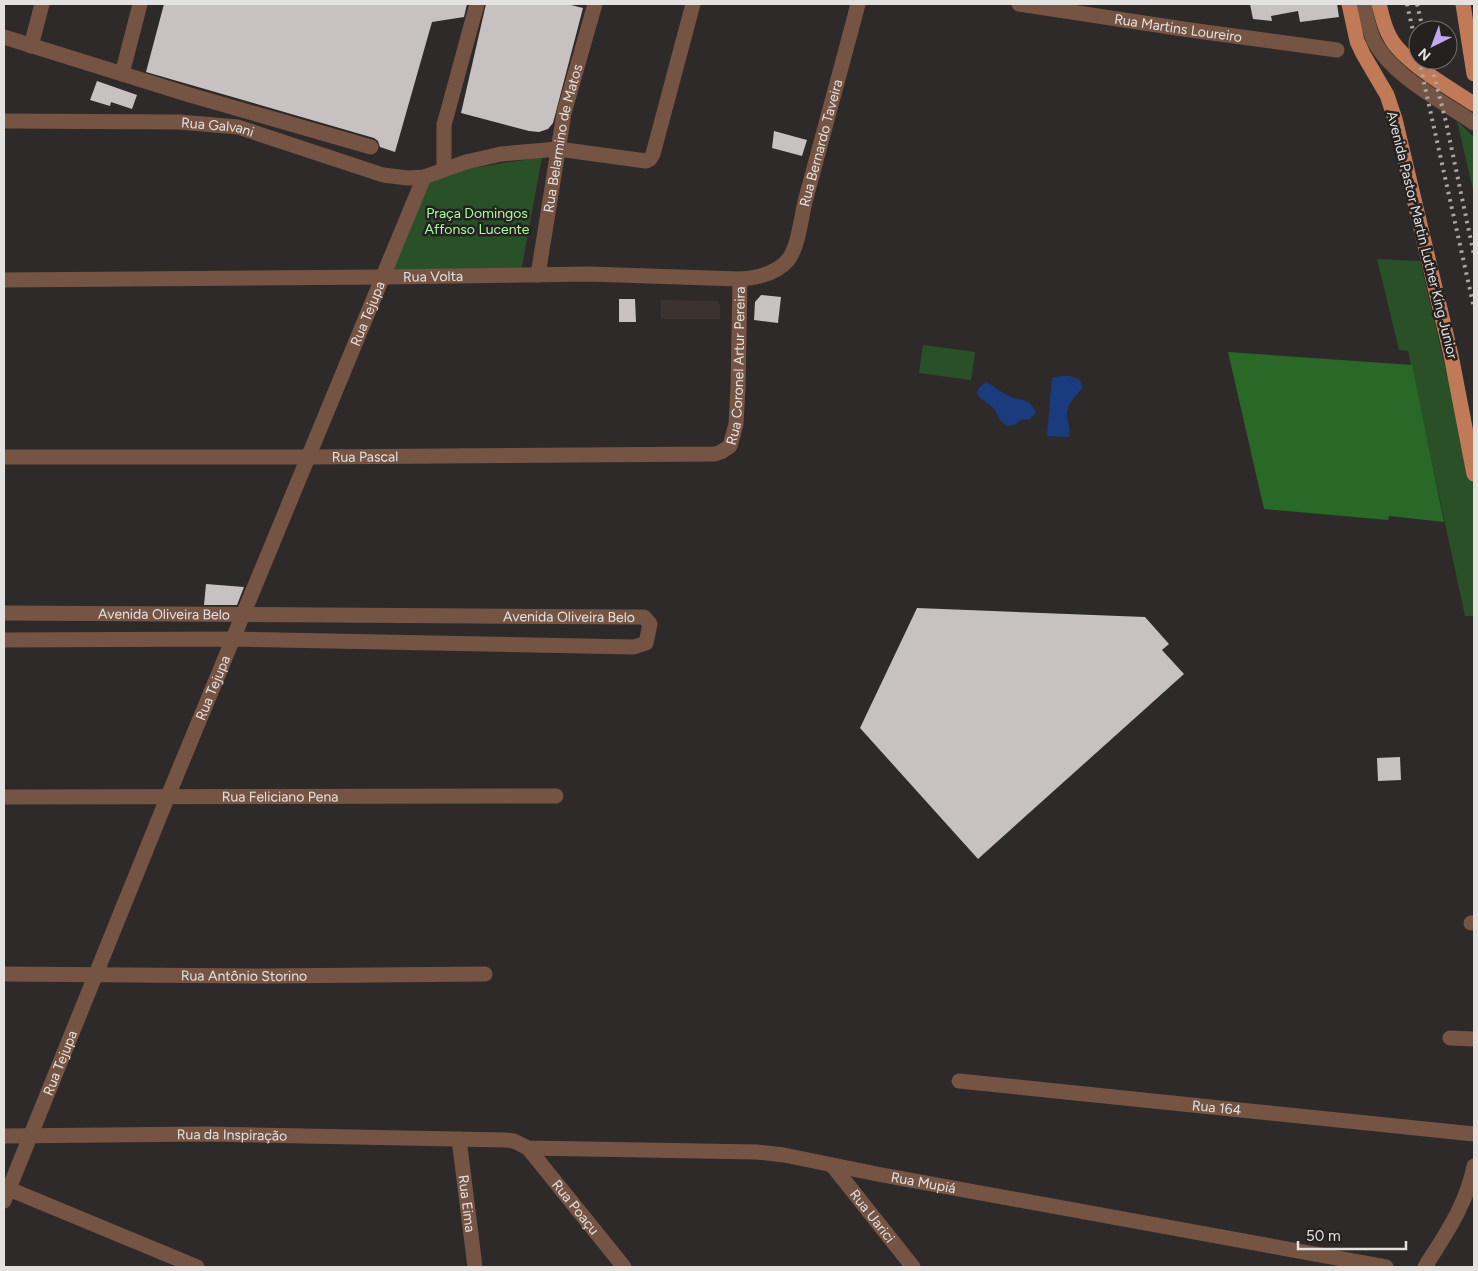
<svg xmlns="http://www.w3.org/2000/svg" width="1478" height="1271" viewBox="0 0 1478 1271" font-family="Figtree,sans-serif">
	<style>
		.built { fill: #3c3330 }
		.green { fill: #2a5028 }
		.forest { fill: #296827 }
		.water { fill: #1a3c7e }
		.building { fill: #c7c1c1 }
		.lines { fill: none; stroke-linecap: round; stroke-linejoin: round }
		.minor { stroke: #765443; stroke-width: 15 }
		.major { stroke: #c07a57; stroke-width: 15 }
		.rail { stroke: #a9a6a5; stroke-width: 4; stroke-dasharray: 2.5 5; stroke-linecap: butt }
		.labels { text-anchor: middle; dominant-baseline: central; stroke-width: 5; stroke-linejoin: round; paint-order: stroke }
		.street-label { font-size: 14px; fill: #e4e2e1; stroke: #24211f }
		.park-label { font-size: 14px; fill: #a7fda2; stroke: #24211f }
	</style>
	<rect width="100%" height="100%" fill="#2e2a29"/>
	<path class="built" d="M661,300l56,1 3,4v14h-59z"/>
	<path class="green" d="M1457,121l17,16v57z
		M542,157l-21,115 -124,1 -6,-11 37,-80 13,-9z
		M1377,259l43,2 54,226v129h-9l-57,-265 -9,-1z
		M923,345l52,7 -4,28 -52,-7z"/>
	<path class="forest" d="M1228,352l184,13 32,157 -55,-6 -1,4 -124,-11z"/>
	<path class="water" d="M1060,376h9l10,3 4,8c-6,8 -15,16 -16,25 -1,9 4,13 2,25l-22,-1 5,-58z
		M986,382c8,4 17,12 25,15 13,5 18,0 25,16l-7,7 -7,-1 -8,6 -7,1c-9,-7 -7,-7 -12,-16 -5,-7 -14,-9 -18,-16l1,-5z"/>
	<path class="building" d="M164,4h303l-3,13 -32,5 -37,130 -15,-5 -2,-6 -4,-3 -228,-66z
		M486,4h81l16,4 -30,115 -5,6 -9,3 -10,-1 -68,-18z
		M1250,4h87l2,13 -39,5 -2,-11 -27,5 1,5 -19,-2z
		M97,81l40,14 -5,14 -21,-7 -1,4 -20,-6z
		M774,131l33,9 -5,16 -30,-8z
		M761,295l20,2 -3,26 -24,-3 1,-18z
		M619,299h16l1,23h-17z
		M206,584l38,3 -7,18h-33z
		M917,608l228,9 24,27 -7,6 22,24 -206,185 -118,-131z
		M1400,757l1,23 -23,1 -1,-23z"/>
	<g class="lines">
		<g class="minor">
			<path id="s1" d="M1019,4l171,26 147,20"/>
			<path d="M1364,4c2,12 5,25 10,37 18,35 68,60 100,82"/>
			<path d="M4,37l186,58 181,52"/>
			<path d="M31,46l11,-42"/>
			<path d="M122,74l18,-70"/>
			<path id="s2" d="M4,121l175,1 59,5 145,48 25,3 16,-1 42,-15 35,-8 57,-5 88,12 4,-2 3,-5 40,-150"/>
			<path d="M444,169v-44l33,-121"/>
			<path id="s3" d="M538,275l26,-162 31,-109"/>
			<path id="s4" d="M4,280l378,-3 206,-3 152,5c16,-1 36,-5 48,-19 11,-14 13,-44 18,-62 17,-64 35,-129 52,-194"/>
			<path id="s5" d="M4,457h306l405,-3 6,-2 9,-6 6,-22 2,-36 2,-109"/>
			<path id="s6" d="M4,613l629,4h11l6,7 -4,19 -12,4 -400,-8 -230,1"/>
			<path id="s7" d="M4,797l552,-1"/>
			<path d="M1471,923h3"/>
			<path id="s8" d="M4,974l260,2 221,-2"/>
			<path d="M1450,1038l24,1"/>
			<path id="s9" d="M959,1081l515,53"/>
			<path id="s10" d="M4,1136l203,-2 298,6 9,1 14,7 229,4 27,3 93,19 509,93"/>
			<path id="s11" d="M459,1139l16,128"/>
			<path id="s12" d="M528,1148l96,119"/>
			<path id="s13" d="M832,1165l81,102"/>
			<path d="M9,1189l188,78"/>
			<path id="s14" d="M4,1201l164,-405 256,-619"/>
			<path d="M1425,1267c21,-34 41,-61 49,-101"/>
		</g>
		<path class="major" d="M1349,4l8,37 6,13 24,41 8,24 56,236 23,119
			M1379,4c3,11 5,23 11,33 12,24 61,52 84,67
			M1463,4l11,70"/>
		<path class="rail" d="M1407,4l11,50
			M1417,4l6,26
			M1419,60l55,248
			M1430,60l16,62 28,133"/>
	</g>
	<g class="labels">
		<g class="street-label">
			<text stroke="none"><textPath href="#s1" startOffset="161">Rua Martins Loureiro</textPath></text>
			<text stroke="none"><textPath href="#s2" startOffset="214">Rua Galvani</textPath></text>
			<text stroke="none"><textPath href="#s3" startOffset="139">Rua Belarmino de Matos</textPath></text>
			<text stroke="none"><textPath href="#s4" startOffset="911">Rua Bernardo Taveira</textPath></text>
			<text transform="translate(1422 235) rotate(76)">Avenida Pastor Martin Luther King Junior</text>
			<text stroke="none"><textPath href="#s4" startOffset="429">Rua Volta</textPath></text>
			<text stroke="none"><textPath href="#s14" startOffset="959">Rua Tejupa</textPath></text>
			<text stroke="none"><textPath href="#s5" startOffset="809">Rua Coronel Artur Pereira</textPath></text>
			<text stroke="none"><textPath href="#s5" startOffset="361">Rua Pascal</textPath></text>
			<text stroke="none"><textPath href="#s6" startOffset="160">Avenida Oliveira Belo</textPath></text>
			<text stroke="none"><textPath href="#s6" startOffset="565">Avenida Oliveira Belo</textPath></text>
			<text stroke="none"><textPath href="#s14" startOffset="554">Rua Tejupa</textPath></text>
			<text stroke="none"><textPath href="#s7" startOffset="276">Rua Feliciano Pena</textPath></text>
			<text stroke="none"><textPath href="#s8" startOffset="240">Rua Antônio Storino</textPath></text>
			<text stroke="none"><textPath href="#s14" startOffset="149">Rua Tejupa</textPath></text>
			<text stroke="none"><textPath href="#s9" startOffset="259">Rua 164</textPath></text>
			<text stroke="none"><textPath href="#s10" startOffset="228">Rua da Inspiração</textPath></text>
			<text stroke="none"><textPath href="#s10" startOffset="924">Rua Mupiá</textPath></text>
			<text stroke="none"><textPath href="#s11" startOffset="65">Rua Eima</textPath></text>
			<text stroke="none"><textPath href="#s12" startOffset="76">Rua Poaçu</textPath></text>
			<text stroke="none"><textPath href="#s13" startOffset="65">Rua Uarici</textPath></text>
		</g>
		<g class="park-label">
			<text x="477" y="213">Praça Domingos<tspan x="477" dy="16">Affonso Lucente</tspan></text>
		</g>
	</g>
	<rect width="1478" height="1271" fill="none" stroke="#e4e2e1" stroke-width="10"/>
	<g transform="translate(1433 45) rotate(222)"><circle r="24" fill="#24211f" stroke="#716e6d"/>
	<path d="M0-4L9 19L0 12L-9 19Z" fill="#c4a7f1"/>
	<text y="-8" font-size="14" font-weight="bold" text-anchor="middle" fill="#e4e2e1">N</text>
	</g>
	<path d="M1298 1241v8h108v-8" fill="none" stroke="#e4e2e1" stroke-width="2.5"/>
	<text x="1306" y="1241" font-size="15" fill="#e4e2e1" stroke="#24211f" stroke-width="4" paint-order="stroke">50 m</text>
</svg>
